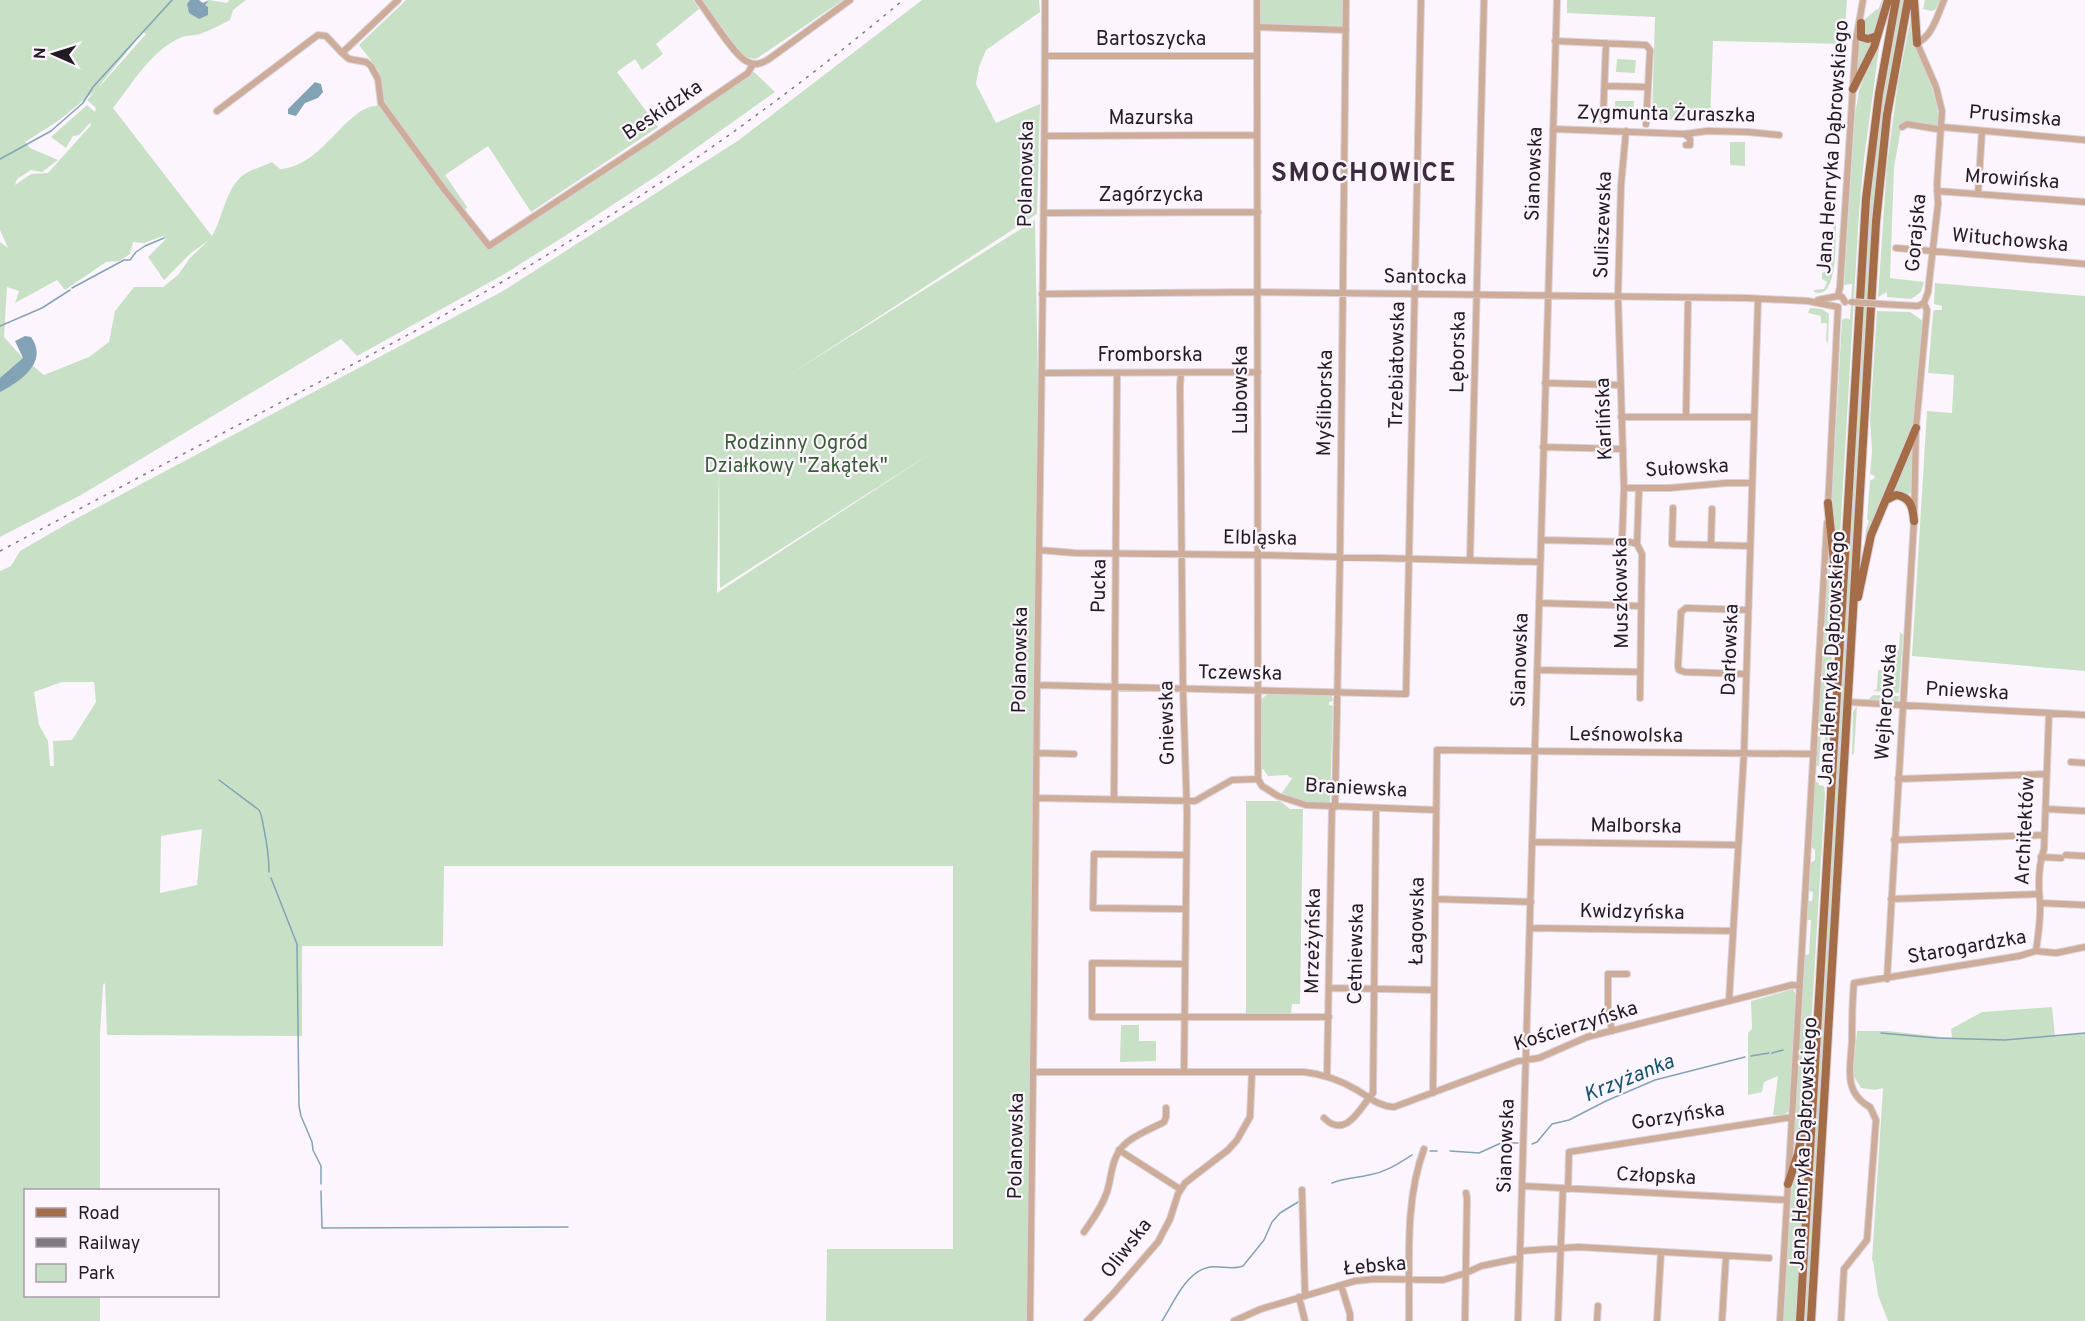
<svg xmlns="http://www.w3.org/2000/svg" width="2085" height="1321" viewBox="0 0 2085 1321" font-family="Overpass,sans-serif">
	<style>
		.green { fill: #c8e0c6; fill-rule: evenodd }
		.water { fill: #82a3b5 }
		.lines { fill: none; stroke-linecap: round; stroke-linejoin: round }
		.stream { stroke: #82a3b5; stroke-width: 1.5 }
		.minor-casing { stroke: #dad2db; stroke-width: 8 }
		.major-casing { stroke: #dad2db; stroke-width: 10 }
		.minor { stroke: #cdac99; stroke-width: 6 }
		.major { stroke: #a56c48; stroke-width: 8 }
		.rail { stroke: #807881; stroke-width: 1.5; stroke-dasharray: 3 6; stroke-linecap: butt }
		.minor-bridge-casing { stroke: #dad2db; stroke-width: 8; stroke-linecap: butt }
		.minor-bridge { stroke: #cdac99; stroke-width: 6 }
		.labels { text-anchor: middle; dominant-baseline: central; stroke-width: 4.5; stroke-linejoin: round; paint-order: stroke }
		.street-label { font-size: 20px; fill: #221b23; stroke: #fdf5fe }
		.park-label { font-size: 20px; fill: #385d36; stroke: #fdf5fe }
		.water-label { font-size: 21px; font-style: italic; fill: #12526c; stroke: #fdf5fe }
		.district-label { font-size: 26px; font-weight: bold; letter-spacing: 1.5px; fill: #3b2c3d; stroke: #fdf5fe }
	</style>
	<rect width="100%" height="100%" fill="#fdf5fe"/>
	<path class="green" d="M0,0h190l-3,4 17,1 5,-5 18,3 2,-3h17l-13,10 -3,10c-10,5 -19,10 -30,14 -6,2 -13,1 -18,3 -32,14 -48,45 -69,71l99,128c12,-21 14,-54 38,-65 7,-3 14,-5 22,-9l8,7c42,-2 66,-62 96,-63l7,-6 -4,-29 -20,-26 47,-45h287l6,9 -43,35 7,10 -21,16 -7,-11 -18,13 41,55 -127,85 -43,-66 -43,29 22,32 -5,8 25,34 267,-177 21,20 -114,81 -96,63 -64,40 -144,80 -16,-17 -260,156 -81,42v-295l8,6 -8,-18zM143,32l3,2 -46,52v-1zM95,91l-8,9 9,8 -1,4 -8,-7 -36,32 15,11 7,-12 6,-1 11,-12 1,2 -43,48 -17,1 -16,11 2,-6 14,-9 11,2 16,-12 -28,-12 -5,-6 33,-21zM163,236l3,3 -18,18 16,23 27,-27 18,-13 -19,18 -12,17 -15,12h-29l-19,24 -6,31 -20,15 -45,18 -23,-19 -17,-19 3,-50 12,4 -4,12 42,-23 8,10 41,-28 13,-1 11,-7 3,-12 11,1z
		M702,0h141l-87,59 -12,-2z
		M922,0h117l1,12 -54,38 -7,17 -3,17 20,39 44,-19 -3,110 -245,159 243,-153 3,164 -10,937h-202l1,-72h126v-383h-509l-1,80h-141v90l-195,-1 -2,-52 -2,2 -3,50v155h-74v106h74v25h-100v-750l11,-5 9,-15 50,-29 433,-231 236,-151zM939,448l-222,145 2,-124 1,119zM62,682h32l2,20 -24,38 -19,1 1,25h-4l-2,-25 -9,-16 -5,-33zM202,829l-5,56 -37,8 1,-57z
		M1258,0h85v25l-6,3 -77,-4z
		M1567,0h280l-3,44 -131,-3 -3,79 -58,-1 3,-102 -88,-4z
		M1882,0h5l-13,35 -10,1v-16l13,-11 1,1z
		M1899,0h5l-18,102 -78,1219h-5l66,-1108 10,-102z
		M1925,0h15l-5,10 -4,1 -8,-2z
		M1912,12c-1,45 26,69 27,113v1l-33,-3 -5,5 -7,40 -4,110 34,4 -3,10 -10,7 -24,-2v-5l-9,5 9,-133 11,-81z
		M1878,40l2,1 -16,118 -5,54 -21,357 -6,-74 10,-176 4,-2 4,2 2,-36 -8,1 11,-171 4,-23z
		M1860,41l12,1 -15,39 2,-38z
		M1617,59l19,1 -1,13 -19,-1z
		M1615,101h19l-1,13h-18z
		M1730,142h15v24l-15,-1z
		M1836,222c-1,15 3,80 -22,70v-2l10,-1 3,-7 -5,-3v-6l8,-4 4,-46z
		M1935,283l150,13v375l-173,-15 15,-245 25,2 2,-38 -26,-2 5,-59 1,-4h8v-4l-8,-2z
		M1810,308l12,1 7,5 -1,28 -2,-1 1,-18h-6v-7l-13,-3z
		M1877,311l33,1 13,9 -10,107 -46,111 -2,-1 1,-9 3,-8 -2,-2 3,-39 4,-1 1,-3 -5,-2 2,-23 -2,-31z
		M1913,444l-1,47 -3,3 -18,-1z
		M1829,545l5,52 -6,146 -4,13 1,-21h-4l-2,31h-3z
		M1900,632l3,3 -4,58 -26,-2 4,-2 1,-19h16l2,-3 -1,-17h4z
		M1269,693l61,1 3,5v2l-4,1v3l4,1 -3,96c-15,3 -34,-2 -48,-9l11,-16 -2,1 -4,-3 -19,1 -5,-7h-3v-69z
		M1873,695l26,1 -1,7 -32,-1z
		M1857,706l-3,48 -2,1 1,-43z
		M1815,781l4,2v2l5,1 1,8 -17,284 -4,36 -11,48 12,-207 4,-1 2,-34h-4l1,-19h4l1,-9 -4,-1 1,-28 5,-3v-10l-4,-3z
		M1246,801h34l10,8h13l-3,195h-8l-1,9h-45z
		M1793,989l3,6 -7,116 -5,4h-11l5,-39 -14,6 -2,10 -14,3v-62l4,-4 -1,-28z
		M2052,1007l3,29 30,-3v288h-197l-10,-26 -5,-34 -1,-1 11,-172 -8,2 -14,-2 -8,-13 4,-44h31l64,7 -1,-9 31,-17z
		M1121,1025h18v16h17v20l-36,1z
		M1803,1146l1,46 -8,129h-13l8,-129z"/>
	<path class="water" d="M190,0h9l4,3 6,-3 -4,5 3,2v8l-9,4 -10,-6 -2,-9z
		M315,82l6,2 2,8 -5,6 -13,5 -9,13 -8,-2v-5z
		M25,336l6,1c18,25 -11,45 -31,55v-14l23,-20 -8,-17z"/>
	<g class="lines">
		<path class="stream" d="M0,159l51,-28 32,-28 10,-16 79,-87
			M72,288l52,-28h6l6,-8 9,-6 19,-8
			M0,326l42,-18 28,-18
			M219,780l40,30c4,7 3,12 5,19 3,15 5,28 5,43
			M271,878l26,66 2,162 2,10 11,26 1,8 8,16v18
			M1881,1033l56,5 68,2 80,-7
			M1772,1053l11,-3
			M1751,1056l18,-3
			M1532,1144l5,-2 15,-18 17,-4 37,-19 49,-21 90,-23
			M1430,1151h7
			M1450,1151l29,2 22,-10h17
			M1332,1183c12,-5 24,-5 37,-8 17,-3 29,-11 43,-20
			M321,1191l1,37 246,-1
			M1162,1321c11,-17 23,-47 44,-53 12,-4 25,3 37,-2l21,-26 8,-18 8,-9 18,-11"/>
		<g class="minor-casing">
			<path id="minor" d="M398,0l-56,53 7,6 17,3 5,4 7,13 3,24 62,85 46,58 164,-108 95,-65 5,-9
				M698,0c10,13 36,55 48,61 9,5 15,3 23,-2l81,-59
				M1257,0l1,779
				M1257,27l89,3
				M1555,41l91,4 4,5 -4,74
				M1045,56h212
				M1605,86l43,1
				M217,111l101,-76 8,1 16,17
				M1603,120l3,-77
				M1902,127l5,-3 30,5
				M1942,127l143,13
				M1553,129l132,5 22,-3 41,1 31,3
				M1685,134l5,5v6h-4
				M1045,136l212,-1
				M1937,191l148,11
				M1978,194l4,-63
				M1044,213l214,-1
				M1896,248l189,16
				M1042,294l216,-2 488,6 62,3 30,6
				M1838,296l2,-9 16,-247 7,-40
				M1838,296l4,1 3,5
				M1818,300l20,-4
				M1880,304l38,2 6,-3
				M1042,373l216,-1
				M1181,373l-1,13 3,303 4,124 -3,259
				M1545,383l75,2
				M1621,417h133
				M1686,417l2,-119
				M1543,447l80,2
				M1624,488h46l56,-5h26
				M1639,488l-2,56 5,10 -2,144
				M1828,507l10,-200
				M1673,508l-1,36 78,2
				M1541,540l89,2 7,2
				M1622,541l2,-53 -6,-192 3,-111 5,-54
				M1711,545l1,-36
				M1039,550l36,3 183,2 282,7
				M1470,560l14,-560
				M1539,603l102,3
				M1537,670l103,2
				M1746,674l-61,-2 -6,-2 -1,-4 3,-54 5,-4 62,2
				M1037,685l369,9 15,-694
				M1847,702l238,13
				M1037,753l37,1
				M2071,762l14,1
				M1898,779l148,-5
				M1036,798l159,3 37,-21 26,-1 4,7 16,10 28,9 130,5
				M1114,800l3,-427
				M1335,807l5,-250 6,-557
				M2046,809l39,2
				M1894,840l150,-5
				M1532,842l206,3
				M2066,855l19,1
				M2041,857l20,1
				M1435,899l96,3
				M1891,899l147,-5
				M2040,903l45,2
				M1186,909l-93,-1 1,-54 92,1
				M1530,928l203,3
				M2036,951c2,-15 5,-33 4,-49 -2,-18 -2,-35 4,-53l5,-136
				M1185,964l-93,-1v54h237
				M1887,979l27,-458 2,-94 11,-117 -3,-7 4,-11 10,-88 -1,-20 5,-73 -6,-24 -19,-44c15,-6 21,-29 27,-43
				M1329,988l105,2
				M1729,1001l15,-248 14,-454
				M1612,1031l-4,-20v-37h19
				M1034,1072h270c19,2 36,8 53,18 13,8 21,16 37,17l124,-46 21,-3 48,-21 205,-52 8,1
				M1327,1076l5,-270
				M1433,1093l4,-343 377,4
				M1324,1118c22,22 36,-10 49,-25l3,-285
				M1119,1150l61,39
				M1522,1186l265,14
				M1568,1189l1,-37 223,-35
				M1302,1190l3,105
				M1084,1232c9,-13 18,-25 23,-40 5,-16 4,-34 17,-47 10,-10 27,-16 40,-23l2,-5v-9
				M1521,1251l57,-4 191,11
				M1341,1285l9,29v7
				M1299,1297l6,24
				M1030,1321c4,-212 4,-425 7,-637 3,-228 8,-456 8,-684
				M1087,1321l25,-26 46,-53 12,-23 8,-25 7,-11 43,-33 9,-10 13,-23 2,-45
				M1234,1321l27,-12 94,-28 20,-2 68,1 23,-7 15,-7 39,-8
				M1409,1321c1,-57 -5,-118 15,-172
				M1465,1321l2,-123 -1,-5
				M1518,1321l39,-1321
				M1558,1321l5,-133
				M1597,1321l1,-15
				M1657,1321l4,-69
				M1722,1321l4,-65
				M1780,1321l47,-798
				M1841,1321l3,-52 23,-29 9,-120 -6,-13c-28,-15 -19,-41 -18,-67 0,-19 0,-37 2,-57l165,-27 17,-5 20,2 29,-6"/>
		</g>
		<g class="major-casing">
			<path id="major" d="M1914,0l3,43
				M1861,23v14l7,2 9,-3
				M1853,89l21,-42 14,-47
				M1886,500l10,-5c15,2 17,13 18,26
				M1828,503l10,98
				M1858,597l13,-62 45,-107
				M1788,1184l10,-30 10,-49
				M1800,1321l66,-1122 13,-105 17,-94
				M1811,1321l65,-1099 11,-107 21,-115"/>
		</g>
		<use href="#minor" class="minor"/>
		<use href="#major" class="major"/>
		<path class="rail" d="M0,551c96,-51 191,-101 287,-152 76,-40 151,-79 225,-123 137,-81 269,-173 391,-276"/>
		<g class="minor-bridge-casing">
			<path id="minor-bridge" d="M1851,302l29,2"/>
		</g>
		<use href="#minor-bridge" class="minor-bridge"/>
	</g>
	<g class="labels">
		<g class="street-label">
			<text x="1151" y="40">Bartoszycka</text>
			<text transform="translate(663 111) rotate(-34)">Beskidzka</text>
			<text transform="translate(1666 115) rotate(1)">Zygmunta Żuraszka</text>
			<text transform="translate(2015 117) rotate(5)">Prusimska</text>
			<text x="1151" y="119">Mazurska</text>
			<text transform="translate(1834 147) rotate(-86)">Jana Henryka Dąbrowskiego</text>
			<text transform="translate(1027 174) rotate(-89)">Polanowska</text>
			<text transform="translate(1535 174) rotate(-88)">Sianowska</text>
			<text transform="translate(2012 180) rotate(4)">Mrowińska</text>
			<text x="1151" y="196">Zagórzycka</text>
			<text transform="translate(1604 225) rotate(-88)">Suliszewska</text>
			<text transform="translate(1917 233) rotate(-85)">Gorajska</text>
			<text transform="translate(2010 241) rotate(5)">Wituchowska</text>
			<text transform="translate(1425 278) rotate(1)">Santocka</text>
			<text transform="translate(1459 352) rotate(-89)">Lęborska</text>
			<text x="1150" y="356">Fromborska</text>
			<text transform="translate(1398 365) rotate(-89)">Trzebiatowska</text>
			<text transform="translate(1242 390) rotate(-90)">Lubowska</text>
			<text transform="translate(1326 403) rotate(-89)">Myśliborska</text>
			<text transform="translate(1605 419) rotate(-92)">Karlińska</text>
			<text transform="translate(1687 469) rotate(-3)">Sułowska</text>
			<text transform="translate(1260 539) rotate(1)">Elbląska</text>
			<text transform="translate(1100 586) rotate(-89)">Pucka</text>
			<text transform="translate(1622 593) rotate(-91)">Muszkowska</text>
			<text transform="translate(1731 650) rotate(-88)">Darłowska</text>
			<text transform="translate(1833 658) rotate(-87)">Jana Henryka Dąbrowskiego</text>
			<text transform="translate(1021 660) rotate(-89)">Polanowska</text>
			<text transform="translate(1521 660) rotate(-88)">Sianowska</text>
			<text transform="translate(1240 674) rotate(1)">Tczewska</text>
			<text transform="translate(1967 692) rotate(3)">Pniewska</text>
			<text transform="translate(1887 702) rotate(-86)">Wejherowska</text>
			<text transform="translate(1168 723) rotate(-91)">Gniewska</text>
			<text transform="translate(1626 736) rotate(1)">Leśnowolska</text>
			<text transform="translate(1356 789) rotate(3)">Braniewska</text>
			<text transform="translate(1636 827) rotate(1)">Malborska</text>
			<text transform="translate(2026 831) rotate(-87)">Architektów</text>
			<text transform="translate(1632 913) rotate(1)">Kwidzyńska</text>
			<text transform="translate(1418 921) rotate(-89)">Łagowska</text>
			<text transform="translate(1314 941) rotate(-89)">Mrzeżyńska</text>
			<text transform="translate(1967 948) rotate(-10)">Starogardzka</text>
			<text transform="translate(1357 954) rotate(-89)">Cetniewska</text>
			<text transform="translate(1576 1027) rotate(-17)">Kościerzyńska</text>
			<text transform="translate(1678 1117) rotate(-9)">Gorzyńska</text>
			<text transform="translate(1805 1144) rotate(-87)">Jana Henryka Dąbrowskiego</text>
			<text transform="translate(1017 1146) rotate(-89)">Polanowska</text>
			<text transform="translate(1507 1146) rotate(-88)">Sianowska</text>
			<text transform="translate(1656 1177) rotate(3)">Człopska</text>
			<text transform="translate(1127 1249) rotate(-52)">Oliwska</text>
			<text transform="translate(1375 1267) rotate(-5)">Łebska</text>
		</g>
		<g class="park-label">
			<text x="796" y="444">Rodzinny Ogród<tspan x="796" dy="23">Działkowy "Zakątek"</tspan></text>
		</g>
		<g class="water-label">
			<text transform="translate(1629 1079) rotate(-22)">Krzyżanka</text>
		</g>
		<g class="district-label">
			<text x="1364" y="174">SMOCHOWICE</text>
		</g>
	</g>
	<rect x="24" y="1189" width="195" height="108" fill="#fdf5fe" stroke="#a59ea6" stroke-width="1.5"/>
	<rect x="36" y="1208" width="30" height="9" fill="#a56c48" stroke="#a59ea6" stroke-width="1.5"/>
	<text x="78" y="1219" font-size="18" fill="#221b23">Road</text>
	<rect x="36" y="1238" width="30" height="9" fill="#807881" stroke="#a59ea6" stroke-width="1.5"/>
	<text x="78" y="1249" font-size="18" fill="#221b23">Railway</text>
	<rect x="36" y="1264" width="30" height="18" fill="#c8e0c6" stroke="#a59ea6" stroke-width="1.5"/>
	<text x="78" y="1279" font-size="18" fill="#221b23">Park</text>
	<g transform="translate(54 54) rotate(273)" stroke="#fdf5fe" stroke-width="4.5" paint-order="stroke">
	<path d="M0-4.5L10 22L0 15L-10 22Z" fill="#221b23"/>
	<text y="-9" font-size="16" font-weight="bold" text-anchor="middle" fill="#221b23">N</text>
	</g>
</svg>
